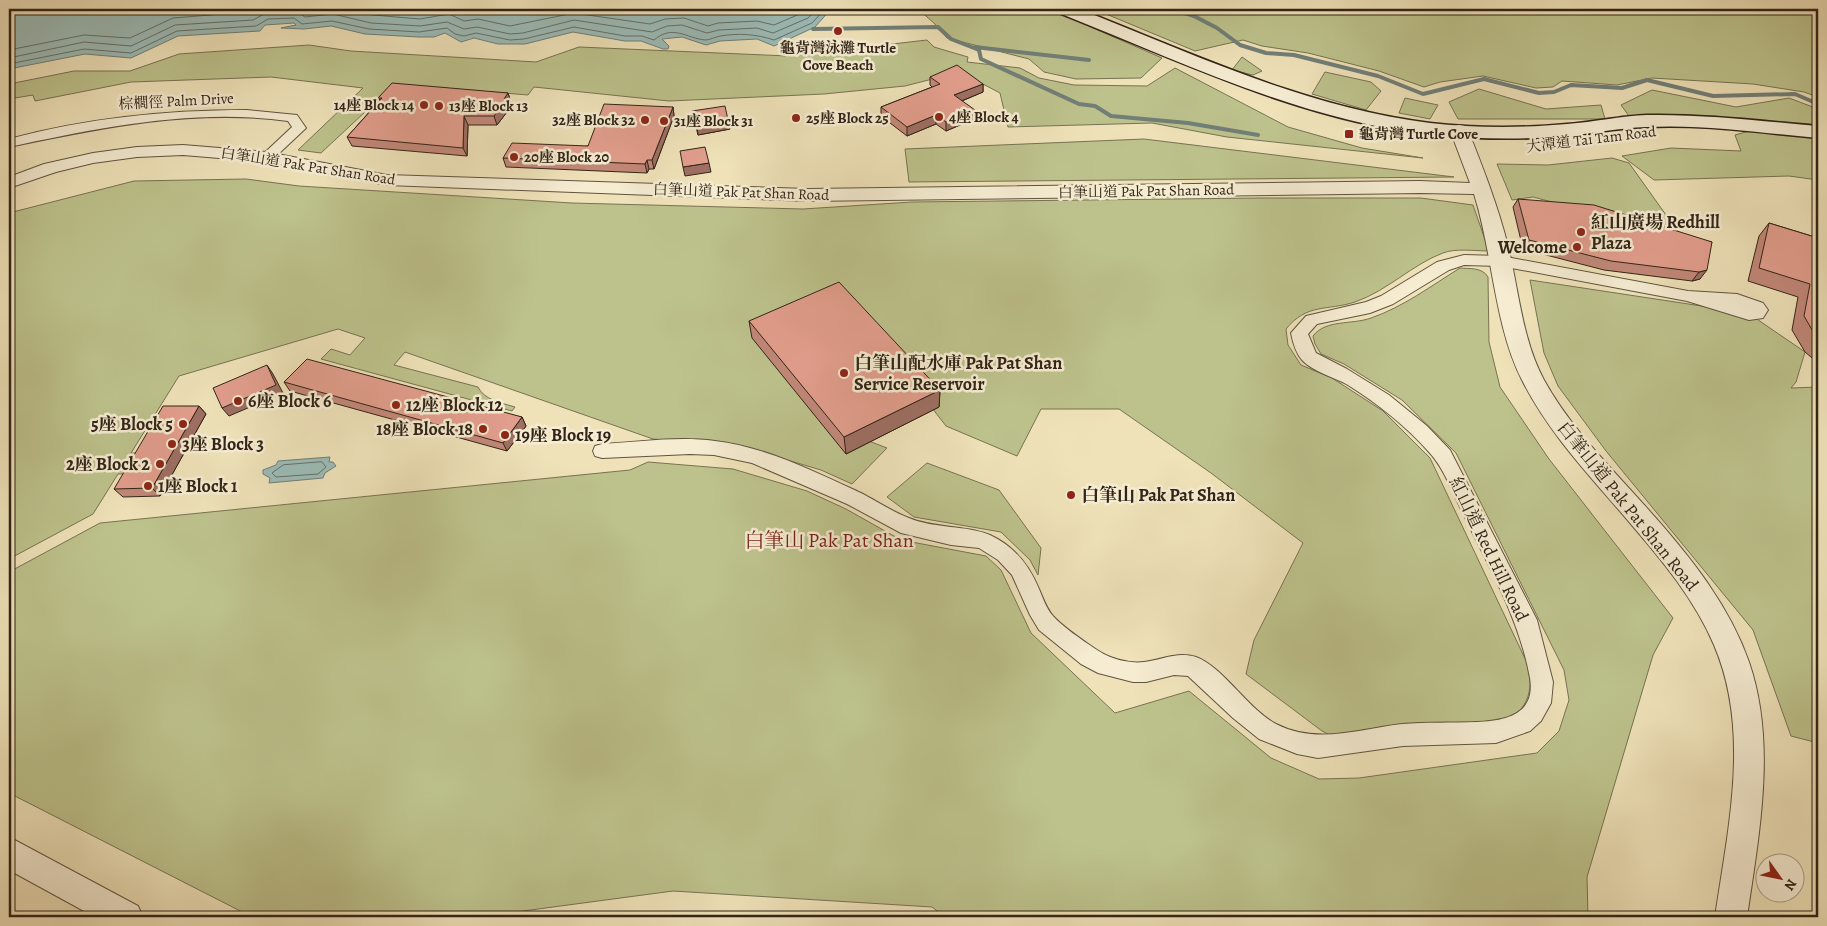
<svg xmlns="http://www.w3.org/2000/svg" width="1827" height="926" viewBox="0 0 1827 926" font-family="Alegreya,'Noto Serif TC',serif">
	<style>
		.green { fill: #bdc28c; stroke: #777352 }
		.water { fill: #9cbcb8; stroke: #717f78 }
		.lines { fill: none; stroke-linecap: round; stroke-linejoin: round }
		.shore { stroke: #667068; stroke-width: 1 }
		.stream { stroke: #717f78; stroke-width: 4 }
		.minor-casing { stroke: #605440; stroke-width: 2 }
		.tertiary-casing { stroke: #605440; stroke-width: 2 }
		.secondary-casing { stroke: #312417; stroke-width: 3 }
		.minor { fill: #f5ecd2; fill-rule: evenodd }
		.tertiary { fill: #f5ecd2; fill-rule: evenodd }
		.secondary { fill: #f5ecd2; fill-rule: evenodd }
		.wall { fill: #c28879; stroke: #312417 }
		.shaded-wall { fill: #9e6f63; stroke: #312417 }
		.building { fill: #e29e8d; stroke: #312417 }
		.poi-dot { fill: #8f2418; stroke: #f5ecd2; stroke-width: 2 }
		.labels { text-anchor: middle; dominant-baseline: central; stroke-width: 5; stroke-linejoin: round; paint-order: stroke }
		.far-poi-label { font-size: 15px; font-weight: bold; fill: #312417; stroke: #f5ecd2; text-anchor: start }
		.far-street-label { font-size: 15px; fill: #312417; stroke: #f5ecd2 }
		.poi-label { font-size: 18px; font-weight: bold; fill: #312417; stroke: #f5ecd2; text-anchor: start }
		.street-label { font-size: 18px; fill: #312417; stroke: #f5ecd2 }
		.quarter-label { font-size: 20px; fill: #7a1f14; stroke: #f5ecd2 }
	</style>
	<rect width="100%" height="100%" fill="#efe2b9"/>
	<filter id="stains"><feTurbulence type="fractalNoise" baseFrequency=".004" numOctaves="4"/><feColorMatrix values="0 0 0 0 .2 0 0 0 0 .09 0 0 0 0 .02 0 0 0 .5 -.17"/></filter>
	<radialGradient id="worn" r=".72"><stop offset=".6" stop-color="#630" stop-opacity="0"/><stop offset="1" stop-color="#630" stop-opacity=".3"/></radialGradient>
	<path class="green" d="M918,9h132l112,49 -21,20 -65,1 -32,-7 -15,-13 -82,-21 -12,-14z
		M1094,9h724v88l-14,-5 -51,-8 -101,-6 -35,7 -55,-4 -9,6 -17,1 -53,-12 -43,6 -16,5 -45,-16 -71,-18 -46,-7 -19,-6 -48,11z
		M927,40l7,7 34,10 -1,5 53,6 19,10 35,7 73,1 28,-18 113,59 74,21 61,10 -196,-21 -75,-14 -144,4 -8,-34 -40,-21 -55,14 -81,8 -155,7 -135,-14 -6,8 -133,-11 -74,69 -23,-3 65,-62 -92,-11 -140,5 -96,19 -2,-6 -24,4v-15l65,-13h56l49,-17 130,-9 42,6 185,11 43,-15 209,9z
		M1242,57l20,14 -9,4 -21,-5z
		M1325,72l46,10 10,9 -15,19 -54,-16z
		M1479,89l67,20 55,-4 4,14h-147l-9,-17z
		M1652,90l84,17 53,-9 29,11v17l-76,-7 -113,-3 -8,-11z
		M1405,98l33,7 -8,14 -31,-6z
		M1749,131l69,6v43l-29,-4 -135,4 -32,-24 49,-8 70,3 -6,-16z
		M1144,139l310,38 -545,5 -4,-33z
		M1612,158l17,5 52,73 -148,-39 -21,3 -15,-36 51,1z
		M246,179l53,7 273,17 231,6 109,-7 348,-4h161l52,7 16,46c-13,0 -34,-3 -46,2 -30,11 -56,38 -88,49 -28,9 -48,1 -69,27l2,16 13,20 31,13 51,33 47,47 99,209c3,26 0,36 -19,54l-164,22 -24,-12 -76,-57 8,-34 49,-97 -92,-70 -92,-64h-78l-24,47 -71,-30 -104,-134 11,143 34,13 -35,36 -31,-14 -78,-23 -90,-8 -248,-87 -11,13 84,22c6,13 24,16 37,20l-3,4 -191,-52 10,-10 19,6 15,-17 -27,-9 -159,47 -48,77h5l-12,21h-6l-25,40 -84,45v-346l125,-32z
		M1460,268c10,1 22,-1 28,9l1,65 11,45 49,72 124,159 -20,37 -66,222 1,40h-643l-13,-10 -259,-16 -195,26h-226l-243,-124v-221l91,-49 530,-53 18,-8 85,7 74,22 39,18 55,31 85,16 15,14 30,63 84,80 74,-22 82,67 48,21 40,-1 178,-25 22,-22 10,-31 -5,-30 -108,-217 -54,-53 -58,-36 -23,-10 -6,-10 -2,-8c13,-17 39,-11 58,-18 32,-11 60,-32 89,-50z
		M1530,280l218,33 57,39 -9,30 -5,6 27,-1v356l-27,-7 -38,-106 -147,-179 -48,-65 -14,-33z
		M927,463l72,27 42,58 -3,27 -8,-15 -29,-28 -87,-15 -27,-20z"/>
	<path class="water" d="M9,9h822l-16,18 -41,19 -17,-7 -37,2 -14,4 -24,-8 -20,2 7,7 -1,3h-5l-22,-8h-16l-52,-9 -48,12h-27l-24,-6 -13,4 -16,-9 -11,4h-15l-54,-3 -34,-8 -27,3 -23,-1 15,-3 -2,-2 -29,2 -5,6 -82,5 -47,22 -46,-4 -76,15z
		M330,457l-1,5h4l3,4 -11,7 -2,5 -54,5 1,-5 -7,-4v-4l13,-5 2,-4z"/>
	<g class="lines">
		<path class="shore" d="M343,9l30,6 47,4 29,-5 15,7 14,-2 32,7 64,-13 76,11 15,-5 19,-1 24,8 10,-3 39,-2 17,4 28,-12 4,-4
			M9,50l75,-15 46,3 43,-20 76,-6 6,-3
			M9,58l75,-16 47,4 44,-21 78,-5 13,-7 23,-1h8l8,5 28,-3 38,9 49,3 27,-4 17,7 13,-2 33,7 13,-1 51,-13 78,12 15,-6 15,-1 25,8 12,-3 38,-2 16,5 35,-15 9,-9
			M9,64l75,-15 47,4 46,-22 79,-5 12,-7 26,-1 8,6 30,-3 37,8 50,3 28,-4 8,6 9,2 12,-3 34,7 14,-1 50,-12 51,9h17l12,4c19,-16 32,-2 51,0 5,0 10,-3 15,-4 19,-3 36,-2 54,4l38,-17 13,-14
			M322,462l4,5 -8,7 -42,3 -4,-4 11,-8z"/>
		<path class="stream" d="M1172,9l22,7 23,12 23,17 26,8 28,2 84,21 45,18 61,-15 55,14 15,-1 17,-7 51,3 25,-8 66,16 82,-2 23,10
			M813,29l125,-2 13,12 28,11 2,9 98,45 16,2 16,10 77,7 70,12
			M975,47l114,13"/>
		<g class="minor-casing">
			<path id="minor" d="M247,110l50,5 9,13 -34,32 -5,1 -7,-4 32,-30 -4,-6c-94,-13 -189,7 -279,26v-8c78,-21 157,-29 238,-29z
				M1464,255l37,1 187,35 49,3 26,9 5,7 -5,8 -14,2 -62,-19 -186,-35 -37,-1 -15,5 -56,34 -23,9 -53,11 -9,10 8,19 31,16 42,26 38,31 23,24 87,170 16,62 -2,21 -10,18 -11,10 -34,12 -93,3 -85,12 -21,-4 -38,-15 -26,-21 -45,-42 -14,-1 -28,7h-13l-35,-9 -17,-9 -42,-34 -9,-15 -18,-40 -14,-15 -19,-12 -28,-3 -50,-12 -54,-29 -95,-41 -38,-8 -24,-1 -88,4 -7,-2 -2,-5 2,-5 7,-2c37,-2 76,-8 113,-3 51,6 101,31 148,53 15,8 30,18 46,24 26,11 58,7 81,17 24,11 39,30 49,54 4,9 7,19 14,27 11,12 28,23 41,32 14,10 33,16 50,14 18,-2 33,-11 52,-5 27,10 52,52 80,67 41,21 83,5 126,0 24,-2 50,-1 75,-2 29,-1 59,-8 53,-44 -11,-61 -42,-112 -68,-167 -10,-19 -18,-43 -33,-59 -23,-26 -51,-48 -81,-67 -14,-8 -35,-13 -46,-25 -6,-7 -9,-17 -11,-27l15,-17 60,-14 15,-6 56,-34z"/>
		</g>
		<g class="tertiary-casing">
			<path id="tertiary" d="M1459,125l6,1 3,4c15,38 30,76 40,116 11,45 14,93 36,134 28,51 72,92 110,136 38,43 76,91 95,146 28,81 10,172 -2,255h-32c13,-89 36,-186 -1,-272 -19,-45 -52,-85 -84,-122 -38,-45 -81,-89 -108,-143 -28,-55 -29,-126 -48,-186l-54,-1 -612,8 -421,-16 -120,-23 -84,-7 -46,2 -44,6 -37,9 -47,16v-11l35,-13 49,-11 44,-6 46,-2 84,7 120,23 421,14 612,-8 50,2 -20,-53 3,-4z
				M9,837l129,69 5,11h-48l-86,-47z"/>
		</g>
		<g class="secondary-casing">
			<path id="secondary" d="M1057,9h22c115,45 228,99 351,114 44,5 93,5 137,1 27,-2 53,-8 80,-9 57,-1 114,6 171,11v12c-57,-5 -114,-14 -172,-11 -26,1 -52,6 -78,9 -45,4 -93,3 -137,-1 -131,-15 -251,-74 -372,-122z"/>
		</g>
		<use href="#minor" class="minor"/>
		<use href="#tertiary" class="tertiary"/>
		<use href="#secondary" class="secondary"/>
	</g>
	<path class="wall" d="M930,77l53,7v8l-21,9 12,18 -28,12 -10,-7 -29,12 -26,-20v-9l51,-20 -2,-2z
		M508,93l3,9 -2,2 1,4 -13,17h-29l-1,31 -115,-10 -5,-9 33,-37 -2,-2z
		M673,107l1,9 -20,53h-5l-2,4 -141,-6 -3,-9 85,-12z
		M692,111l38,18 -32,6z
		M1518,199l194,43 -12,37 -8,2 -88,-11 -81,-21 -10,-42z
		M1769,223l49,15v125l-13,-11 -13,-22 6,-33 -50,-16 11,-45z
		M749,321l191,69 -1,17 -93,47 -94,-116z
		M284,382l238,35 4,9 -19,25 -217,-60z
		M199,406l7,8 -46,82 -37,1 -9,-8z"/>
	<path class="shaded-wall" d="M983,84v8l-29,12v-9z
		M508,93l3,9 -2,2 1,4 -13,17 -3,-9 10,-17z
		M673,107l1,9 -20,53 -2,-9z
		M975,110l-1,9 -28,12v-9z
		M936,115v9l-29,12v-9z
		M464,116l4,9 -1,31 -4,-8z
		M728,120l2,9 -32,6 -1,-9z
		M647,160l2,9 -2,4 -2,-9z
		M709,163l2,9 -26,4 -2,-9z
		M1707,270l-7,9 -8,2 7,-9z
		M267,365l6,9 10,19 -54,23 -7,-8z
		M940,390l-1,17 -93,47 -2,-17z
		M199,406l7,8 -46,82 -8,-8z
		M522,417l4,9 -19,25 -4,-8z"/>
	<path class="building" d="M957,65l26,19 -29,11 21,15 -29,12 -10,-7 -29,12 -26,-20 59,-23 -10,-7z
		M392,83l116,10 -4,6h3l-13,17h-30l-1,32 -116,-11 35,-39h-4z
		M604,104l69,3 -21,53h-5l-2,4 -142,-6 9,-15 76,3z
		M725,106l3,14 -31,6 -5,-15z
		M705,147l4,16 -26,4 -3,-16z
		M1518,199l76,6 118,37 -5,28 -8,2 -88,-11 -82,-21z
		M1769,223l49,15v102l-14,-24 6,-32 -51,-16z
		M839,282l101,108 -96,47 -95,-116z
		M307,359l215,58 -19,26 -219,-61z
		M267,365l9,20 -54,23 -9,-20z
		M163,406h36l-47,82 -38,1z"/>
	<g class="poi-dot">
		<circle cx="838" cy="31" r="5"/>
		<circle cx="424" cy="105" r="5"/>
		<circle cx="439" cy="106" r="5"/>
		<circle cx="939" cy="117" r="5"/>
		<circle cx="796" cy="118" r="5"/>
		<circle cx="645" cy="120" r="5"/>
		<circle cx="664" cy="121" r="5"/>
		<rect x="1344" y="129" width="10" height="10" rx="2.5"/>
		<circle cx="514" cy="157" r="5"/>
		<circle cx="1581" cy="232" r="5"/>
		<circle cx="1577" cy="247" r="5"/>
		<circle cx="844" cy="373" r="5"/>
		<circle cx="238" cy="401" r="5"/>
		<circle cx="396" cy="405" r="5"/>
		<circle cx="183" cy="424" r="5"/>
		<circle cx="483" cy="429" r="5"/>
		<circle cx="505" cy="435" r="5"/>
		<circle cx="172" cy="444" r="5"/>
		<circle cx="160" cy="464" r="5"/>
		<circle cx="148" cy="486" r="5"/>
		<circle cx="1071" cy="495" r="5"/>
	</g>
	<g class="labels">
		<g class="far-poi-label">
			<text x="838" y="48" text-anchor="middle">龜背灣泳灘 Turtle<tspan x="838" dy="17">Cove Beach</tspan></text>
			<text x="414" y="105" text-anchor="end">14座 Block 14</text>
			<text x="449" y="106">13座 Block 13</text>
			<text x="949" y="117">4座 Block 4</text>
			<text x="806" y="118">25座 Block 25</text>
			<text x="635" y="120" text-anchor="end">32座 Block 32</text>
			<text x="674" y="121">31座 Block 31</text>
			<text x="1359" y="134">龜背灣 Turtle Cove</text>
			<text x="524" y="157">20座 Block 20</text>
		</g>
		<g class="far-street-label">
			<text transform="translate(176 101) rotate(-3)">棕櫚徑 Palm Drive</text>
			<text transform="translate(1591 139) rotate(-7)">大潭道 Tai Tam Road</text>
			<text transform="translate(308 166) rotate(9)">白筆山道 Pak Pat Shan Road</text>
			<text transform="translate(1146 191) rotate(-1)">白筆山道 Pak Pat Shan Road</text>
			<text transform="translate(741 192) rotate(2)">白筆山道 Pak Pat Shan Road</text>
		</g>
		<g class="poi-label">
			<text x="1591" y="222">紅山廣場 Redhill<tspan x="1591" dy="21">Plaza</tspan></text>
			<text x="1567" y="247" text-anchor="end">Welcome</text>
			<text x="854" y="363">白筆山配水庫 Pak Pat Shan<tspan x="854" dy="21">Service Reservoir</tspan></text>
			<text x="248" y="401">6座 Block 6</text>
			<text x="406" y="405">12座 Block 12</text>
			<text x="173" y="424" text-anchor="end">5座 Block 5</text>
			<text x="473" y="429" text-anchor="end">18座 Block 18</text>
			<text x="515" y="435">19座 Block 19</text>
			<text x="182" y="444">3座 Block 3</text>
			<text x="150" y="464" text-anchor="end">2座 Block 2</text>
			<text x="158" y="486">1座 Block 1</text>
			<text x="1081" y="495">白筆山 Pak Pat Shan</text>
		</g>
		<g class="street-label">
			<text transform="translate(1628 506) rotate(51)">白筆山道 Pak Pat Shan Road</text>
			<text transform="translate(1489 549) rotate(64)">紅山道 Red Hill Road</text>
		</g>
		<g class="quarter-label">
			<text x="829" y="540">白筆山 Pak Pat Shan</text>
		</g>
	</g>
	<rect width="1827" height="926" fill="none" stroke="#efe2b9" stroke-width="30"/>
	<rect x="10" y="10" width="1807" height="906" fill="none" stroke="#312417" stroke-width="2.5"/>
	<rect x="15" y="15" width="1797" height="896" fill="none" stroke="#312417"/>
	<g transform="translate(1780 878) rotate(123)"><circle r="24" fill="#f5ecd2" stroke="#a79c87"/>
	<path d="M0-4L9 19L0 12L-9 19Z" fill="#8f2418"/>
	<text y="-8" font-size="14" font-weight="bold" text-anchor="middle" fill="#312417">N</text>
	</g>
	<rect width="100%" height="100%" filter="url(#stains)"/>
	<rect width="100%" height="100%" fill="url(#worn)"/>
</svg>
